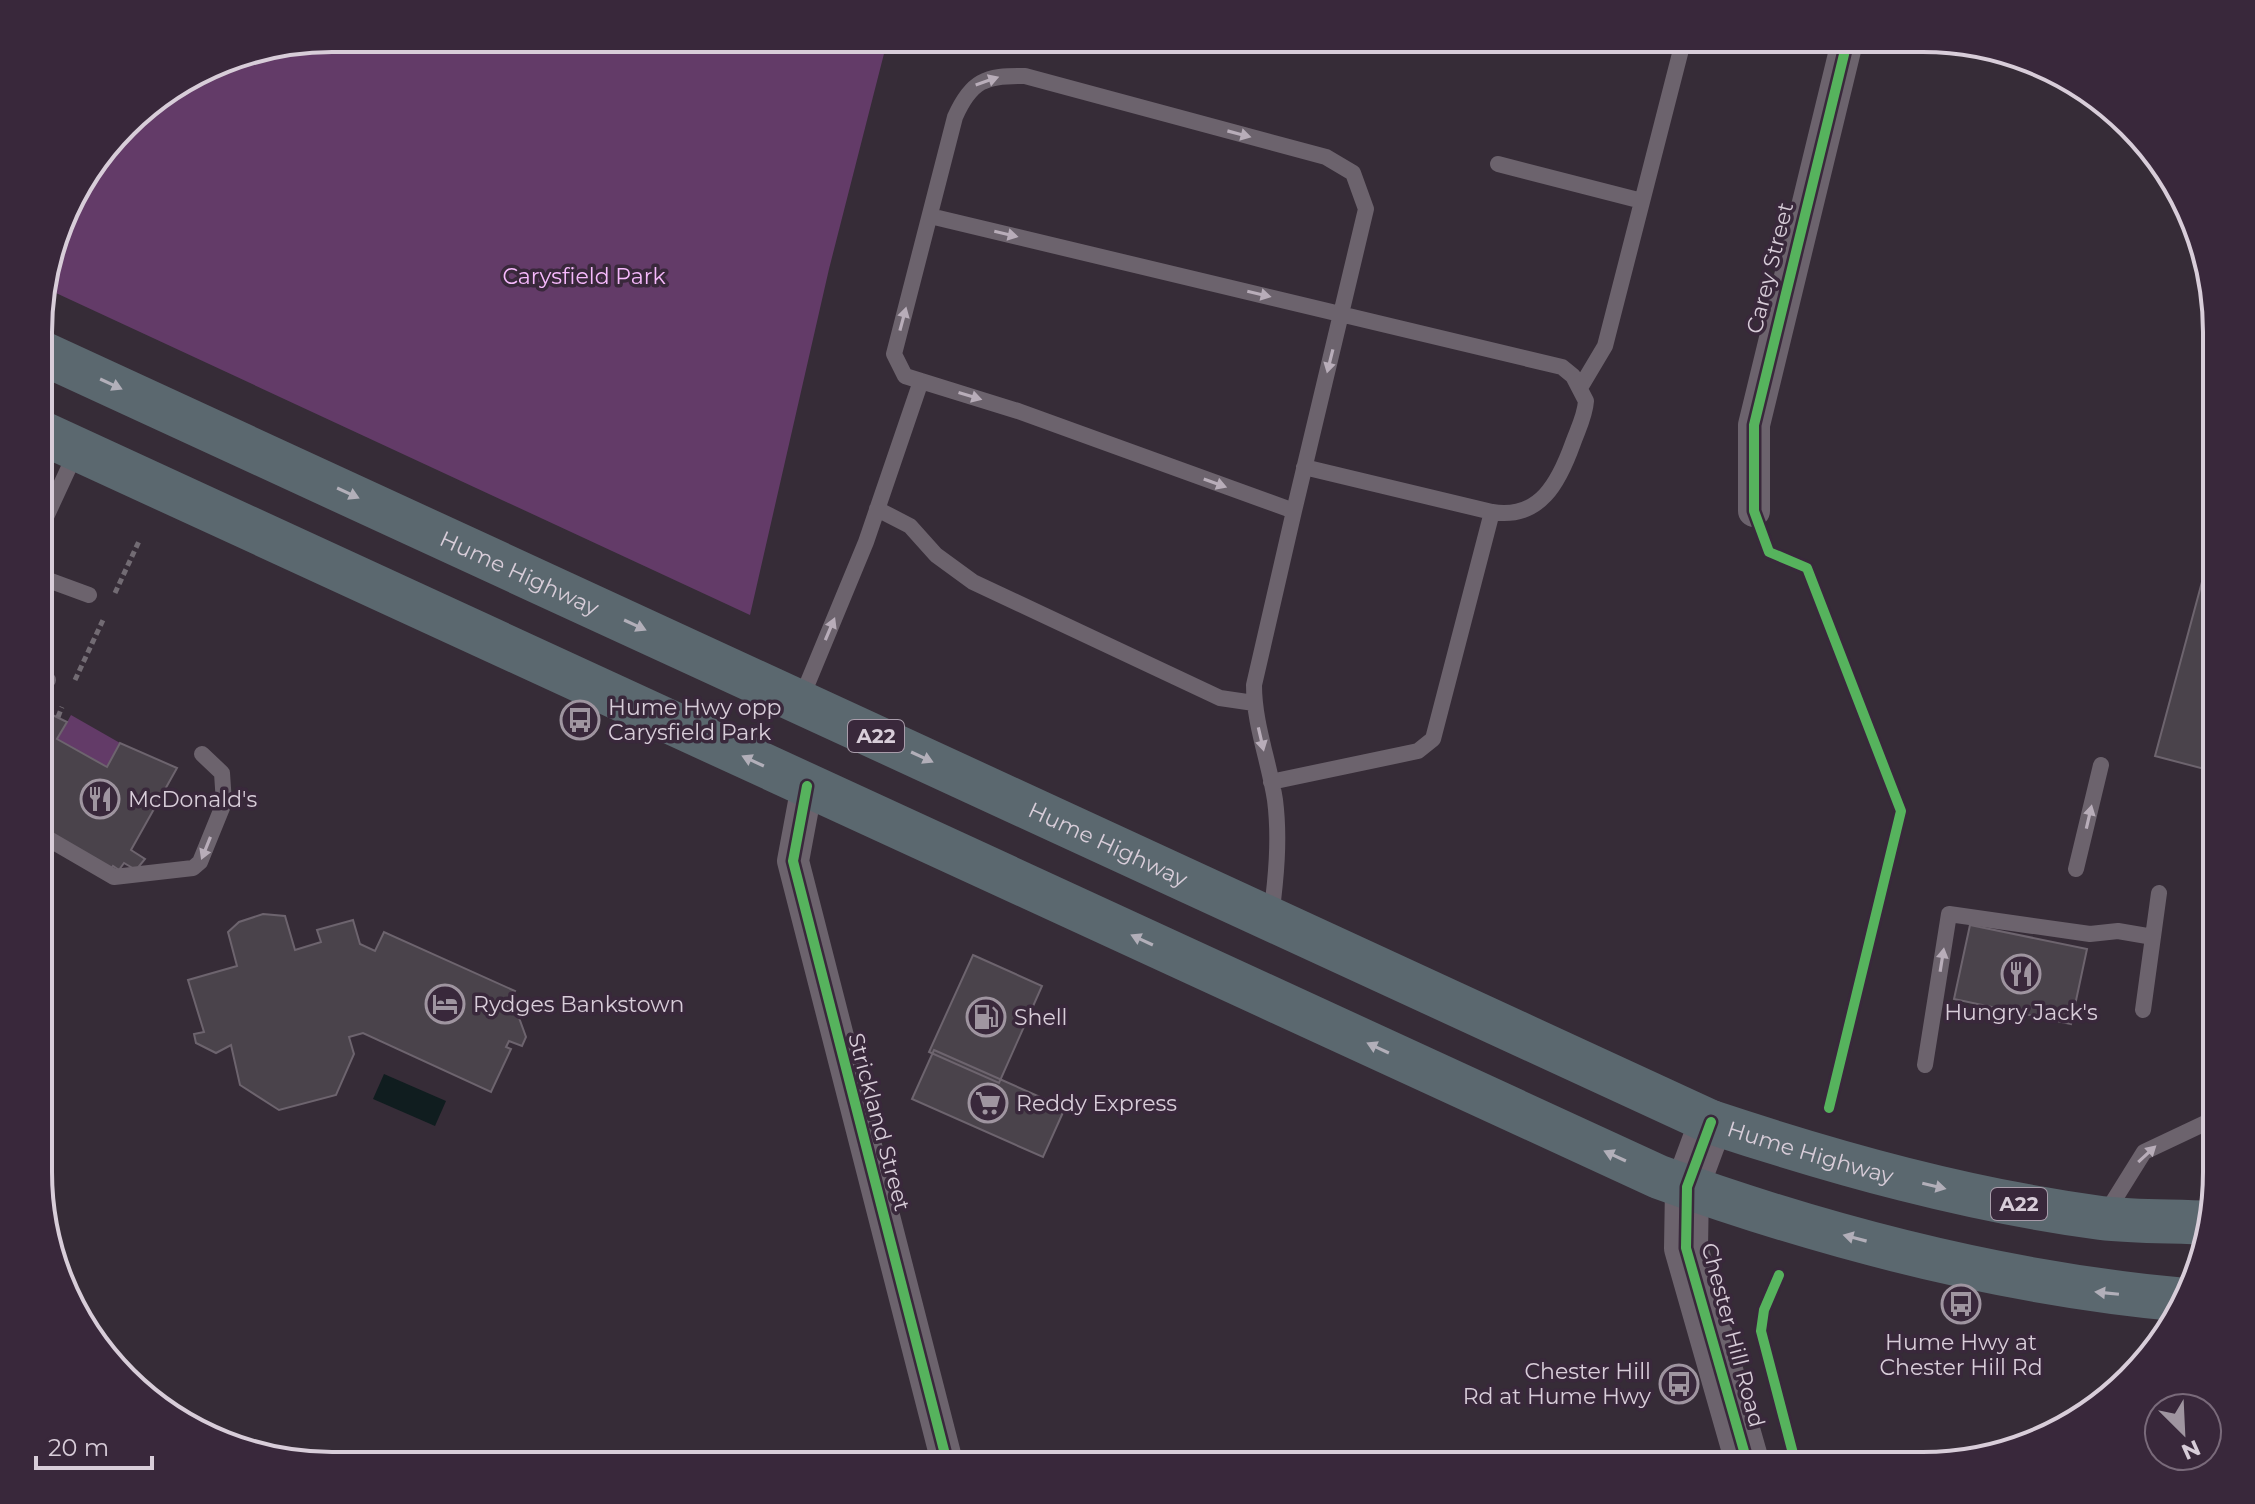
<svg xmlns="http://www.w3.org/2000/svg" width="2255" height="1504" viewBox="0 0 2255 1504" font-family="Montserrat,sans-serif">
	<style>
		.green { fill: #633b68 }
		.water { fill: #101d1f }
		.building { fill: #4a434b; stroke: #6d646e; stroke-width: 2 }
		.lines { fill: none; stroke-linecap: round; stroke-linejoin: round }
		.path { stroke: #726b73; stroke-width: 5; stroke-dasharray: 6 4; stroke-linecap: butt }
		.lane { stroke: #6c636d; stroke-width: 16 }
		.street { stroke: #6c636d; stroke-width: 32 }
		.secondary { stroke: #6c636d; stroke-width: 44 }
		.highway { stroke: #5b686f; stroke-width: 44 }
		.cycleway-casing { stroke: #39283b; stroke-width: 15 }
		.cycleway { stroke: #56b35d; stroke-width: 10 }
		.oneway { fill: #b8adb9 }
		.oneway2 { fill: #b2afb9 }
		.labels { text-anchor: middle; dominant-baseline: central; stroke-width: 7; stroke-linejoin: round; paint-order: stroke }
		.shield { fill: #39283b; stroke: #a89caa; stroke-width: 2 }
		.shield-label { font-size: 20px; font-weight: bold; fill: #d8cdd9 }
		.street-label { font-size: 22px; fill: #d8cdd9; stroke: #39283b }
		.park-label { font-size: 22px; fill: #f6b9fc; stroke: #39283b }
		.poi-label { font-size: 22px; fill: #d8cdd9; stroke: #39283b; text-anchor: start }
		.rim { fill: none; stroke: #d8cdd9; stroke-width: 4 }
	</style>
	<rect width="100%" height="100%" fill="#362c37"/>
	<path class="green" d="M332,38h556l-59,231 -79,346 -707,-328 26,-85 69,-91 82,-51z
		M71,715l49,28 -13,24 -50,-27z"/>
	<path class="water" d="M384,1074l62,27 -11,25 -62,-27z"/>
	<path class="building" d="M2216,530v242l-61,-16z
		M40,709l27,13 -10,17 50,28 13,-24 57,25 -46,82 14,9 -9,11 -12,-7 -5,7 -6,-4 -2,3 -71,-38z
		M263,914l22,2 10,34 26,-8 -4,-12 36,-10 7,24 15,7 9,-19 131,59 -9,19 12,5 8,22 -4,9 -13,-5 -3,6 5,2 -20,43 -128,-59 -14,4 5,17 -18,41 -57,15 -39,-25 -9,-40 -15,8 -20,-10 -2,-9 10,-2 -16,-52 49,-14 -9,-34 11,-10z
		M1970,925l117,24 -16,75 -117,-25z
		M973,955l69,31 -43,97 -70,-31z
		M934,1050l131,58 -22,49 -131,-58z"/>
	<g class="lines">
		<path class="path" d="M115,593l25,-54
			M75,680l28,-60
			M58,717l4,-10"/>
		<path class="lane" d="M1498,164l144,37
			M930,216l632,151 11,9 13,25c-1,15 -8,28 -13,42 -14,39 -33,77 -81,69
			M921,381l-16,-5 -11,-22 61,-237c16,-36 30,-42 70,-41l301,81 27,16 13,36 -72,302
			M1580,388l25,-42 79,-308
			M877,509l33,17 26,29 37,27 247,116 34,5
			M40,530l37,-80
			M40,577l49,18
			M40,688l8,-8
			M801,699l65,-157 55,-161 97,30 276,100 -40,174c0,39 15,76 21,115 5,39 1,79 -4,117
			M1271,782l147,-31 15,-12 59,-227 -188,-45
			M40,834l74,43 79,-9 7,-6 24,-59 -2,-30 -20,-19
			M2076,869l25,-104
			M2143,1010l16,-117
			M1925,1065l24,-151 141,20 28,-3 35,6
			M2106,1213l38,-61 72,-34"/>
		<path class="street" d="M1754,511v-86l94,-387
			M807,786l-14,75 155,605"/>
		<path class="secondary" d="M1711,1122l-24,65 -1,61 62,217"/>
		<g class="highway">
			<path id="s1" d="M40,352l1671,770c127,42 256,78 390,96 35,4 73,3 109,5"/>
			<path d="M40,432l1619,745c169,61 346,107 526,123"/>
		</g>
		<g class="cycleway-casing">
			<path id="cycleway" d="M807,786l-14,75 155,605
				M1829,1108l72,-297 -94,-243 -38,-16 -15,-41v-86l94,-387
				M1711,1122l-24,65 -1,61 62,217
				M1779,1275l-15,35 -3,21 35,134"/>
		</g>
		<use href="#cycleway" class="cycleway"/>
	</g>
	<defs><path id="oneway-solid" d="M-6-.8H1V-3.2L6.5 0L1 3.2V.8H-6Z" transform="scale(2)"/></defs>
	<g class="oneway">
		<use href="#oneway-solid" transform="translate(987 81) rotate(-19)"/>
		<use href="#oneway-solid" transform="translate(1239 134) rotate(15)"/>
		<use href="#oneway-solid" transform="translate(1006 234) rotate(13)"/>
		<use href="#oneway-solid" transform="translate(1259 294) rotate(13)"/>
		<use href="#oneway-solid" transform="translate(903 319) rotate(-75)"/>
		<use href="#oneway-solid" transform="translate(1330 361) rotate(104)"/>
		<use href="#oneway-solid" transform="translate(970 396) rotate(17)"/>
		<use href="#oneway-solid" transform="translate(1215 483) rotate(20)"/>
		<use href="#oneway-solid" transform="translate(830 629) rotate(-67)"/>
		<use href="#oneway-solid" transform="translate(1261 739) rotate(77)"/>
		<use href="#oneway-solid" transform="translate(2089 817) rotate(-77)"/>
		<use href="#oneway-solid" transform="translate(206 848) rotate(112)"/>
		<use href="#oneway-solid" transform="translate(1942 960) rotate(-81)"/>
		<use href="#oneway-solid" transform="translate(2147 1154) rotate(-43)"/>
	</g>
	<g class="oneway2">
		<use href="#oneway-solid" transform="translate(111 384) rotate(25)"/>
		<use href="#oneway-solid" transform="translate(348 493) rotate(25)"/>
		<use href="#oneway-solid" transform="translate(635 625) rotate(25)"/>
		<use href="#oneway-solid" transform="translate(922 757) rotate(25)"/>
		<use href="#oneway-solid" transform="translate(753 761) rotate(-155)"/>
		<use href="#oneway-solid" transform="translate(1142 940) rotate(-155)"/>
		<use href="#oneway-solid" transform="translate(1378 1048) rotate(-155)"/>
		<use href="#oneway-solid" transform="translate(1615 1156) rotate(-155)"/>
		<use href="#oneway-solid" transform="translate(1934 1186) rotate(13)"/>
		<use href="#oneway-solid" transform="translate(1855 1238) rotate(-165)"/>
		<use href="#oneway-solid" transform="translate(2107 1293) rotate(-174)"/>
	</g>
	<defs>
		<g id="bus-ring" transform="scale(2)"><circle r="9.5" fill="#39283b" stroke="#9f95a0" stroke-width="1.5"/><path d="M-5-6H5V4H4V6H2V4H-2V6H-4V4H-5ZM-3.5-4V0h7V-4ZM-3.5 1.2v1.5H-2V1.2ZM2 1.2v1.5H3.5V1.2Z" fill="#9f95a0"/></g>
		<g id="restaurant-ring" transform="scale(2)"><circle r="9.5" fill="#39283b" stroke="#9f95a0" stroke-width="1.5"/><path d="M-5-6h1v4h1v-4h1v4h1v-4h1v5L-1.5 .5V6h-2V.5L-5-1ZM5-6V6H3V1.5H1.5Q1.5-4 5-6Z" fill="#9f95a0"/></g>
		<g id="hotel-ring" transform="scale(2)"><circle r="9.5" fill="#39283b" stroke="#9f95a0" stroke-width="1.5"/><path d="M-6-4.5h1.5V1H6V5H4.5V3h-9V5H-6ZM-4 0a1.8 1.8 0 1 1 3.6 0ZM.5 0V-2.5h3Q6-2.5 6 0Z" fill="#9f95a0"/></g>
		<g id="fuel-ring" transform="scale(2)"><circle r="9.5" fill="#39283b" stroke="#9f95a0" stroke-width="1.5"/><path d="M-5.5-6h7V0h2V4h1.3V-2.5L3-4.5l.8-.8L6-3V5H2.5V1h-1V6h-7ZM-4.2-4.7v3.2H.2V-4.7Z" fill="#9f95a0"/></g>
		<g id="supermarket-ring" transform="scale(2)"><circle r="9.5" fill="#39283b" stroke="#9f95a0" stroke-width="1.5"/><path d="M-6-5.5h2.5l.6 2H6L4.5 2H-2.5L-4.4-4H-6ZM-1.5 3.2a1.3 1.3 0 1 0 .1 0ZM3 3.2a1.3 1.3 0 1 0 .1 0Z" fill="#9f95a0"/></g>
	</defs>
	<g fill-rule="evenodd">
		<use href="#bus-ring" x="580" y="720"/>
		<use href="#restaurant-ring" x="100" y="799"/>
		<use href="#restaurant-ring" x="2021" y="974"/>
		<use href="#hotel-ring" x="445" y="1004"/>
		<use href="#fuel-ring" x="986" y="1017"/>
		<use href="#supermarket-ring" x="988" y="1103"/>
		<use href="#bus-ring" x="1961" y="1304"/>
		<use href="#bus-ring" x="1679" y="1384"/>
	</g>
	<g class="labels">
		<g class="shield">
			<rect x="848" y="720" width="56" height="32" rx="6"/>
			<rect x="1991" y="1188" width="56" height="32" rx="6"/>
		</g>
		<g class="shield-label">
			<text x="876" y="736">A22</text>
			<text x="2019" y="1204">A22</text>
		</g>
		<g class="street-label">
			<text transform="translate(1770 268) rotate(-76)">Carey Street</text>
			<text stroke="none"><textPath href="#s1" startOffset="528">Hume Highway</textPath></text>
			<text stroke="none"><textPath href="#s1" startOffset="1176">Hume Highway</textPath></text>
			<text transform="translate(879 1122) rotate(75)">Strickland Street</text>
			<text stroke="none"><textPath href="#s1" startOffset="1944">Hume Highway</textPath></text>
			<text transform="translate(1733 1335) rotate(75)">Chester Hill Road</text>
		</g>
		<g class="park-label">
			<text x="584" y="276">Carysfield Park</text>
		</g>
		<g class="poi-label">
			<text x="608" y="707">Hume Hwy opp<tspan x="608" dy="25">Carysfield Park</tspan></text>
			<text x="128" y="799">McDonald's</text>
			<text x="473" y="1004">Rydges Bankstown</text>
			<text x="2021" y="1012" text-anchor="middle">Hungry Jack's</text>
			<text x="1014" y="1017">Shell</text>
			<text x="1016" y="1103">Reddy Express</text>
			<text x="1961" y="1342" text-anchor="middle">Hume Hwy at<tspan x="1961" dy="25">Chester Hill Rd</tspan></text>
			<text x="1651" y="1371" text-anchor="end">Chester Hill<tspan x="1651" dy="25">Rd at Hume Hwy</tspan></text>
		</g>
	</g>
	<path d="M0 0H2255V1504H0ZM332 52H1923A280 280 0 0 1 2203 332V1172A280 280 0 0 1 1923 1452H332A280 280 0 0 1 52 1172V332A280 280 0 0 1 332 52Z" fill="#39283b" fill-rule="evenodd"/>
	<path class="rim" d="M332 52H1923A280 280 0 0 1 2203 332V1172A280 280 0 0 1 1923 1452H332A280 280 0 0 1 52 1172V332A280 280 0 0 1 332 52Z"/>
	<g transform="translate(2183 1432) rotate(156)"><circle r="38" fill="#39283b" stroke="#796a7a" stroke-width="2"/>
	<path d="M0-6L14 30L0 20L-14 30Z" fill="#9f95a0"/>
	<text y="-12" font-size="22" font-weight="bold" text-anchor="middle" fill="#d8cdd9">N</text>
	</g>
	<path d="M36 1456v12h116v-12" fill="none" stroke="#d8cdd9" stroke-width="4"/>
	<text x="48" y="1456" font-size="24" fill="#d8cdd9" stroke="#39283b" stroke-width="6" paint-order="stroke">20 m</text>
</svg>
